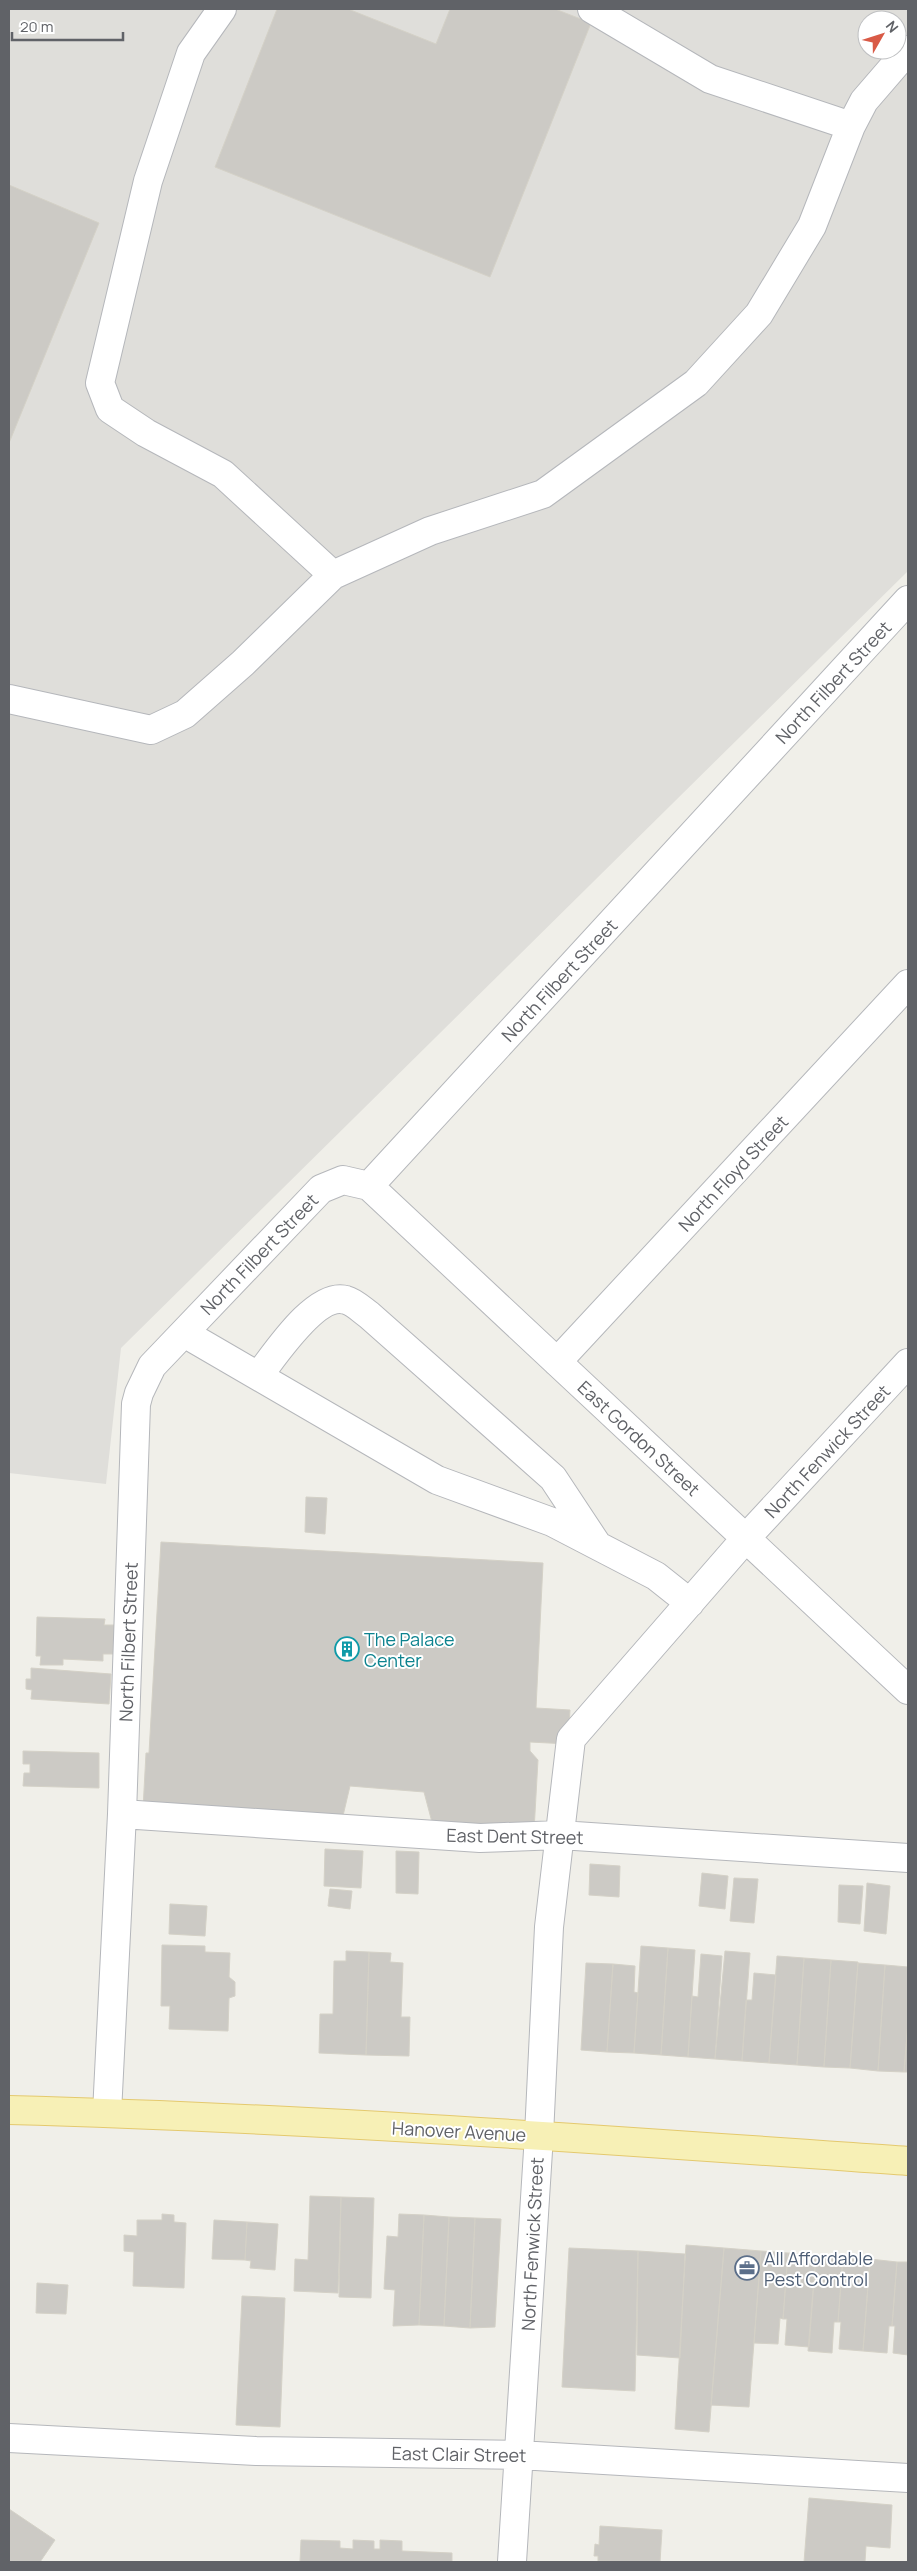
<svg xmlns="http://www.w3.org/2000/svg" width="917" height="2571" viewBox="0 0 917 2571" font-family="Manrope,sans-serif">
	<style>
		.industrial { fill: #dfdeda; fill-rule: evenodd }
		.building { fill: #cccac5; stroke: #d4d1c7 }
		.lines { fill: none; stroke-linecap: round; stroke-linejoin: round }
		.minor-casing { stroke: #b5b7bb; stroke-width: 30 }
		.major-casing { stroke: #e4c96e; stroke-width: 30 }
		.minor { stroke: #fff; stroke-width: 28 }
		.major { stroke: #f7f0b6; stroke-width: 28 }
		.labels { text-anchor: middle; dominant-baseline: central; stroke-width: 4; stroke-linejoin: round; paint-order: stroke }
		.street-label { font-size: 18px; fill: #606267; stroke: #fff }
		.culture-label { font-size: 18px; fill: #0d838f; stroke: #fff; text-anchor: start }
		.service-label { font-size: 18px; fill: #4e5e75; stroke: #fff; text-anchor: start }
	</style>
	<rect width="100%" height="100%" fill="#f0efe9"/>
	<path class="industrial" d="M9,9h899v562l-787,777 -15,136 -97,-11zM867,20h30v30h-30z"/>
	<path class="building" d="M277,9h71l88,35 14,-35h105l36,14 -101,254 -275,-110z
		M9,185l90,38 -90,220z
		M306,1497l21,1 -2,36 -20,-2z
		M161,1542l382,21 -7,145 34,2 -2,34 -38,-2v9l8,9 -4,71 -101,-5 -9,-34 -74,-6 -8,34 -199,-11 3,-56h3z
		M37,1617l68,2 -1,6h10l-1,29h-10v7l-40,-2v6h-23l1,-9h-5z
		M31,1668l80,6 -2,30 -78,-5 1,-9 -6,-1v-10h5z
		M23,1751l76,2v35l-76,-2 1,-13h6v-9h-7z
		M325,1849l38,2 -2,37 -37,-2z
		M396,1851l23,1 -1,42 -22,-1z
		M590,1864l30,2 -1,31 -30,-2z
		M702,1873l26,3 -3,33 -26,-3z
		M734,1878l24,1 -4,44 -24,-2z
		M867,1883l23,3 -4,48 -22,-3z
		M839,1885l24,1 -3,38 -22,-2z
		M330,1889l22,2 -2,18 -22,-3z
		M170,1904l37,2 -2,30 -36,-2z
		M162,1945l43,1v6l25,1 -1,24 6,5v14l-6,2 -1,33 -59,-2 1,-23h-9z
		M641,1946l27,2 -7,107 -27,-2z
		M668,1948l27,2 -7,107 -27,-2z
		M346,1951l23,1 -3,103 -47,-2 1,-39h13l1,-53h12z
		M725,1951l25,2 -8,108 -27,-2z
		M369,1952l22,1 -1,9 13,1 -2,54h9l-1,39 -43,-1z
		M701,1954l21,2 -7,103 -27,-2 4,-61 6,1z
		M777,1956l27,2 -7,107 -28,-2z
		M804,1958l27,2 -7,107 -27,-2z
		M831,1960l27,2 -8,106 -26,-1z
		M586,1963l27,1 -6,88 -26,-2z
		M858,1963l27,2 -7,106 -28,-3z
		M613,1964l22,2 -1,26 4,1 -4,60 -27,-1z
		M885,1965l23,2v55l-4,50 -26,-1z
		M754,1973l22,2 -7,88 -27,-2 4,-61h6z
		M908,2022v50h-4z
		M310,2196l31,1 -3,96 -44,-2 1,-32 13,1z
		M341,2197l33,1 -3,100 -32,-1z
		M162,2214l12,1v7l12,1 -2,65 -51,-2 1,-34 -10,-1v-16l13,1v-16h25z
		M399,2214l25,1 -5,110 -26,1 2,-36 -11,-1 3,-53 11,1z
		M424,2215l25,2 -5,109 -25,-1z
		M449,2217l26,1 -5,110 -26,-2z
		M475,2218l26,1 -6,108 -25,1z
		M214,2220l33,2 -2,38 -33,-1z
		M247,2222l31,2 -3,46 -25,-2 1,-7 -6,-1z
		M686,2245l38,3 -15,184 -34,-3z
		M569,2248l69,3 -3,140 -73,-4z
		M724,2248l37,3 -12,156 -38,-2z
		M638,2251l47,3 -5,104 -43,-3z
		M761,2251l27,2 -5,66 -3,-1 -2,26 -24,-1z
		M788,2253l28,2 -7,92 -24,-2 2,-26h-4z
		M816,2255l27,2 -5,65h-4l-2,31 -24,-2z
		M843,2257l27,2 -7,92 -24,-2 2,-27h-3z
		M870,2259l27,3 -5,64h-3l-2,27 -24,-2z
		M897,2262h11v93l-15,-2 2,-27h-3z
		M37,2283l31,2 -2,29 -30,-1z
		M242,2296l43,2 -5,129 -44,-2z
		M809,2498l83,7 -2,43 -24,-2 -1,16h-61z
		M9,2509l46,31 -15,22h-31z
		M600,2526l62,4 -2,32 -62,-1v-5h-4l1,-12 4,1z
		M301,2540l39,1v7l13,1v-9l21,1v8h6v-9l22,1v10l50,2v9h-152z"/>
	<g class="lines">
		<g class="minor-casing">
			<path id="minor" d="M222,9l-31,44 -43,128 -48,202 10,26 36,24 77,41 110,101
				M592,9l118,70 141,47
				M9,699l142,31 34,-16 58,-51 90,-88 97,-44 113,-37 153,-111 63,-69 53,-88 39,-100 13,-25 44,-51
				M369,1186l539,-586
				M184,1333l253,147 115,42 104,54 34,27
				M557,1362l351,-378
				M259,1375c16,-20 57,-84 87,-75 8,2 16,10 23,15l184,163 43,65
				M122,1814l358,24 80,-3 348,23
				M107,2113l15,-299 14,-410 3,-11 13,-27 169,-177 22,-9 26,6 539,504
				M9,2438l247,13 263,4 389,23
				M512,2562l27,-427 10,-208 22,-188 175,-201 162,-175"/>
		</g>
		<g class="major-casing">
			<path id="major" d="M9,2110c300,8 600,30 899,51"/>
		</g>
		<use href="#minor" class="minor"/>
		<use href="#major" class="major"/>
	</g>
	<defs>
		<g id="building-ring" transform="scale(1.25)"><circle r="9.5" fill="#fff" stroke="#0f9aa8" stroke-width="1.5"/><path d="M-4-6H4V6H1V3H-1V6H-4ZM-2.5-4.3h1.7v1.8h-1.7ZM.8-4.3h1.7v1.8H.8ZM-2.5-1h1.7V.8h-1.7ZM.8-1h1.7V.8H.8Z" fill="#0f9aa8"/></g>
		<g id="office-ring" transform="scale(1.25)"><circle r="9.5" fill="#fff" stroke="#5c6f8a" stroke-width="1.5"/><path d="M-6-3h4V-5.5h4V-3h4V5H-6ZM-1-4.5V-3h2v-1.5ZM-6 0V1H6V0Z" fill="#5c6f8a"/></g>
	</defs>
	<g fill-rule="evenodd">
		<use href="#building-ring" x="347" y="1649"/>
		<use href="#office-ring" x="747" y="2268"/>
	</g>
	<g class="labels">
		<g class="street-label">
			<text transform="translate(833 682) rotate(-47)">North Filbert Street</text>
			<text transform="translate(559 980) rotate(-47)">North Filbert Street</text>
			<text transform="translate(733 1173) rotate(-47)">North Floyd Street</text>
			<text transform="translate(259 1254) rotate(-46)">North Filbert Street</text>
			<text transform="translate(639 1438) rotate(43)">East Gordon Street</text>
			<text transform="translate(827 1451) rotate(-47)">North Fenwick Street</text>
			<text transform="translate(128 1642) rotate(-88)">North Filbert Street</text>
			<text transform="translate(515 1836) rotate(1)">East Dent Street</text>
			<text transform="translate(459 2131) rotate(3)">Hanover Avenue</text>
			<text transform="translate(532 2244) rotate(-87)">North Fenwick Street</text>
			<text transform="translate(459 2454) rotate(1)">East Clair Street</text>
		</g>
		<g class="culture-label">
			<text x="364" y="1639">The Palace<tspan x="364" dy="21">Center</tspan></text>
		</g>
		<g class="service-label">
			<text x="764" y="2258">All Affordable<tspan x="764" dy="21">Pest Control</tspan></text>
		</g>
	</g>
	<rect width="917" height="2571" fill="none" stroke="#606267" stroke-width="20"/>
	<g transform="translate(882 35) rotate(51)"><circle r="24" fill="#ffffff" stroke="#bfc0c2"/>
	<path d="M0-4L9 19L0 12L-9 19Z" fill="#d95a46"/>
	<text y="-8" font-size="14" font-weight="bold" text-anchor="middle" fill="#606267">N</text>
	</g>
	<path d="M12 32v8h111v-8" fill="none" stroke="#606267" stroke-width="2.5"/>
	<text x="20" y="32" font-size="15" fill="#606267" stroke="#ffffff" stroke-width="4" paint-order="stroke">20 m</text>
</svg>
